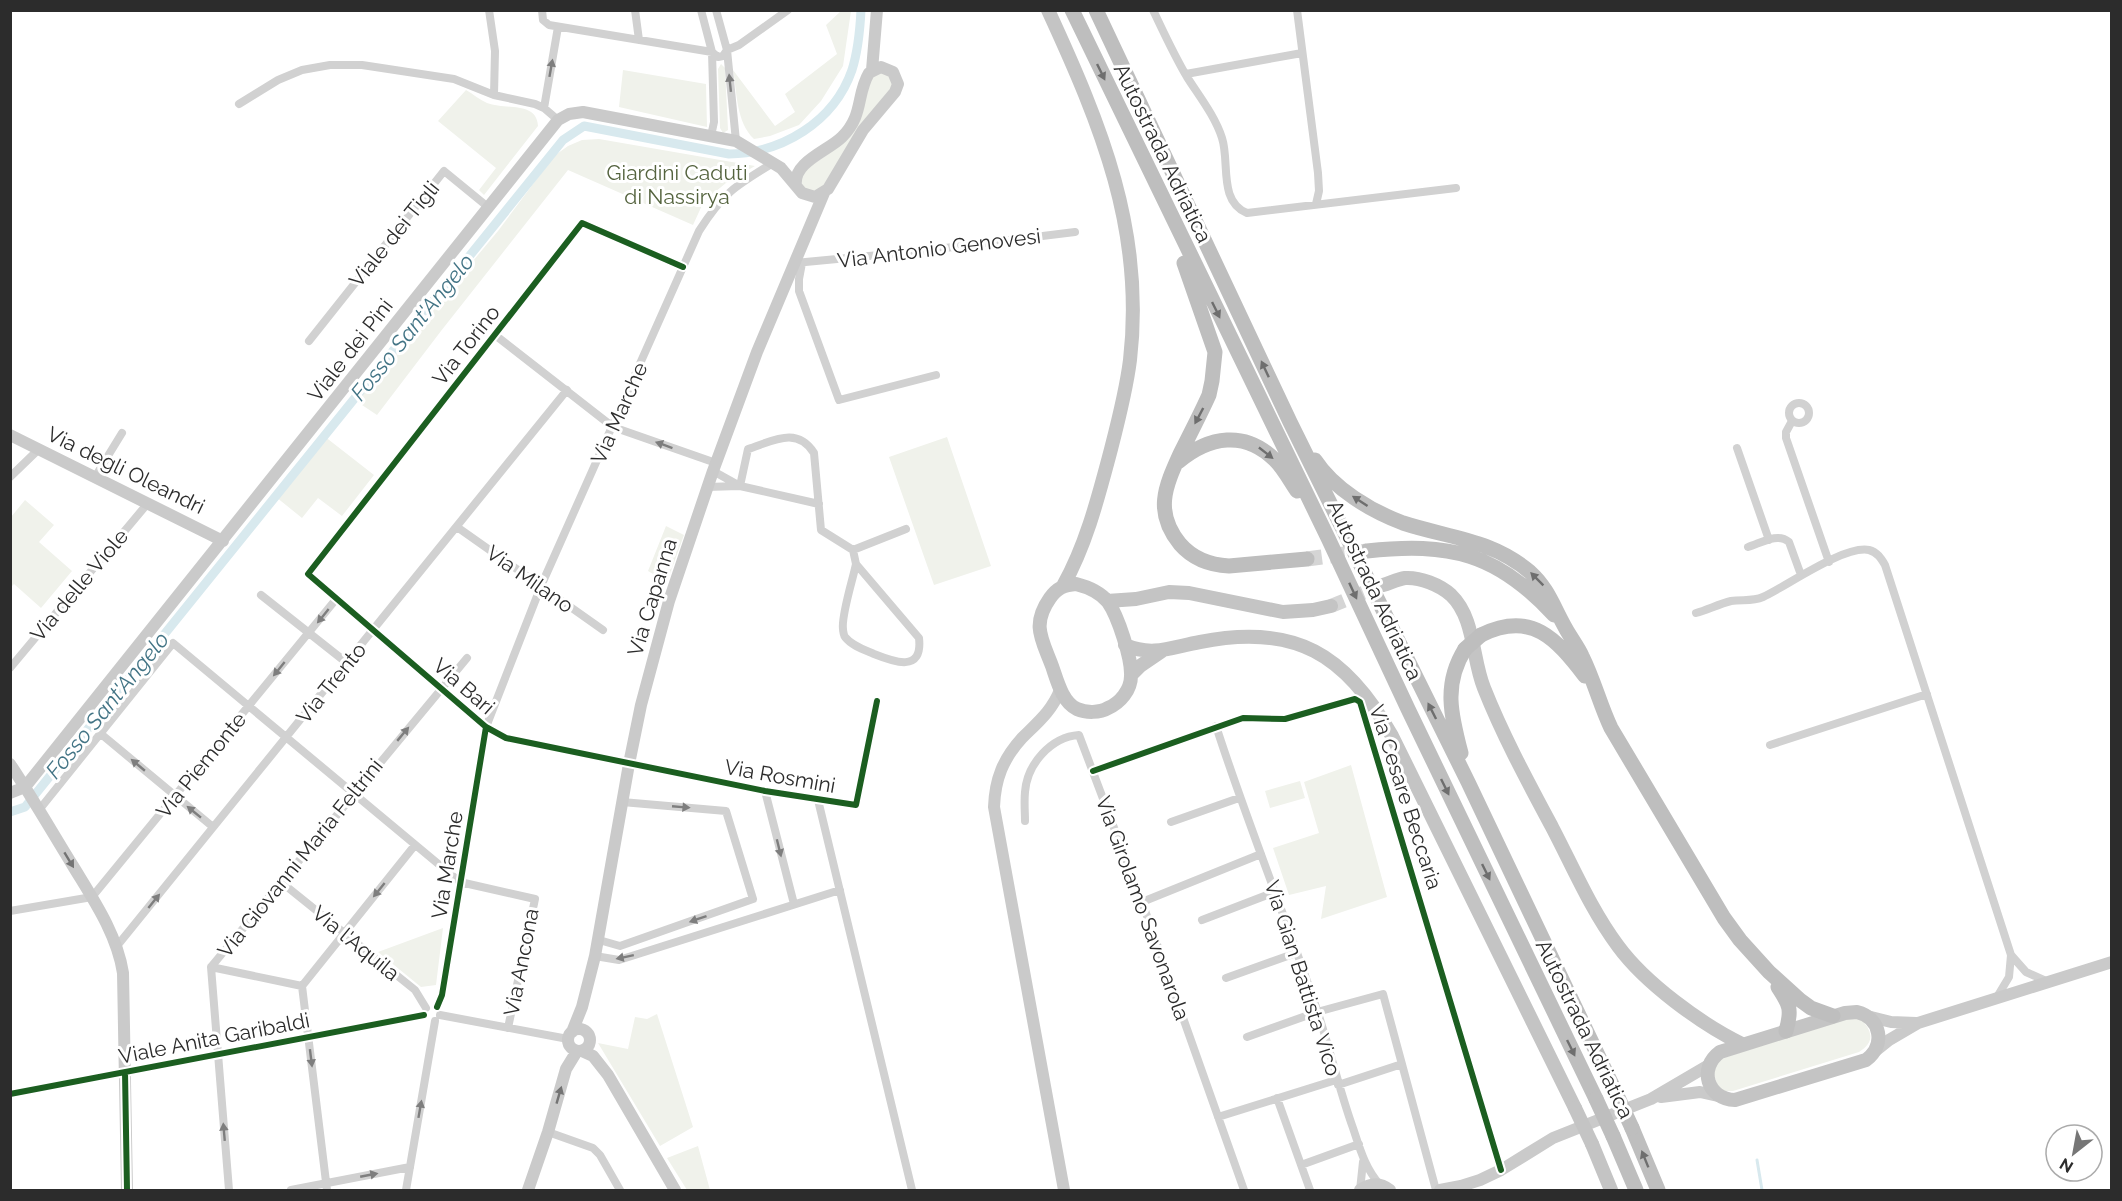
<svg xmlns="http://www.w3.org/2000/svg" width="2122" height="1201" viewBox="0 0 2122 1201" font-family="Raleway,sans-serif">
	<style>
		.green { fill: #f0f2eb }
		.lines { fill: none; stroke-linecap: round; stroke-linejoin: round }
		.stream { stroke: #d8e9ee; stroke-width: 3 }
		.canal { stroke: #d8e9ee; stroke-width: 9 }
		.primary-tunnel { stroke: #d5d5d5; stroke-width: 14; stroke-dasharray: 14 7; stroke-linecap: butt }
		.highway-tunnel { stroke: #d5d5d5; stroke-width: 15; stroke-dasharray: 15 8; stroke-linecap: butt }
		.street { stroke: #d1d1d1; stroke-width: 8 }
		.secondary { stroke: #cacaca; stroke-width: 12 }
		.primary { stroke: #c4c4c4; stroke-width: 14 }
		.highway { stroke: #bebebe; stroke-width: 15 }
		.primary-bridge { stroke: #c4c4c4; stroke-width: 14 }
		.highway-bridge { stroke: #bebebe; stroke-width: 15 }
		.cycleway-casing { stroke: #fff; stroke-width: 10 }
		.cycleway { stroke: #1b5e20; stroke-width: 6 }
		.oneway { fill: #7e7e7e }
		.oneway2 { fill: #6e6e6e }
		.oneway3 { fill: #737373 }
		.labels { text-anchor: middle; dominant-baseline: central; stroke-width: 6; stroke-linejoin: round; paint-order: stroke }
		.street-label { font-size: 21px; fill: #2c2c2c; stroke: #fff }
		.park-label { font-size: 21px; fill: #54633e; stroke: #fff }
		.water-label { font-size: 22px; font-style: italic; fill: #427485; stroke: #fff }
	</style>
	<rect width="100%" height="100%" fill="#fff"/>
	<path class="green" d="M841,11h10l-8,55 -22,35 -22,24 -29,11 -16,3c-18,-17 -17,-47 -21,-69l42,56 20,-14 -10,-18 52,-40 -11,-29z
		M721,64l4,4 3,62 -5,3 -3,-5 -2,-59z
		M623,70l83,14 1,43 -88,-20z
		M886,71l8,11 -3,8 -70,100 -14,2 -5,-6v-14l29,-20 42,-78z
		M466,90c7,4 14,10 21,13 17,7 50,-2 51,23l-54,69 -5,-5 17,-22 -58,-47z
		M599,139l156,27 -29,17 -22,18 -11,24 -125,-55 -127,161 -64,84 -21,-14 142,-170 56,-75 14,-10 14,-6z
		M324,436l50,39 -32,41 -24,-18 -16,20 -26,-21z
		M947,437l44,129 -57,19 -45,-128z
		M25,500l29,25 -15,17 33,29 -31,37 -27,-24 -3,3v-70z
		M666,526l18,9 -17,47 -19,-11z
		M1351,765l36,132 -66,22 5,-33 -37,9 -16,-47 46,-15 -15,-51z
		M1300,781l5,17 -35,10 -5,-17z
		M443,928l-7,57 -15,2 -43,-35z
		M657,1014l36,113 -33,19 -62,-103 30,6 7,-32 12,2z
		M1845,1017h14c12,12 18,24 0,35l-126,39h-9l-6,-4 -7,-21 1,-4z
		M698,1146l12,44h-23l-20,-32z"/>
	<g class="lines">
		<path class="stream" d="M1757,1160l5,30"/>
		<path class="canal" d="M10,812l15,-5 538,-667 21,-14 145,28c53,-1 105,-32 123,-84 6,-19 8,-40 9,-60"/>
		<path class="primary-tunnel" d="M1331,606l51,-21"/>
		<path class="highway-tunnel" d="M1307,559l60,-8"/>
		<path class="street" d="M489,10l6,41 -1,44
			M542,10l1,10 6,5 163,27 6,5 5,-1 4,-6 12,-5 49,-35
			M635,10l4,30
			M701,10l11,42 2,70 -3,14
			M716,10l11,40 9,91
			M1153,10c11,23 21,45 34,67 12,19 28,39 35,61 8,24 -4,63 25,75l209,-25
			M1297,10l21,163 1,18 -3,13
			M1186,74l116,-21
			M239,104l39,-24 24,-10 28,-5h32l92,14 40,16 41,9 9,4 14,12
			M544,108l14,-81
			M795,263l126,-12 154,-19
			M802,263l-3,16v12l40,109 97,-25
			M683,267l-101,-44 -274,351 178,153 20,11 259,53 91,14 21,-104
			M495,335l118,92 103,36
			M309,341l135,-170 44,36
			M1789 413a10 10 0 1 1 20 0a10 10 0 1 1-20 0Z
			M1792,421l-6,11v6l43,124
			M1737,448l32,92
			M713,471l27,15 79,18
			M10,477l29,-28
			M95,477l27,-44
			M740,486l8,-37c25,-8 49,-23 66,4l7,77 32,20 53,-21
			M707,487l32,-1
			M457,527l146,103
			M1748,547c13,-4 30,-15 41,-5l12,33
			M853,550l3,14 63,74c4,35 -25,24 -45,16 -9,-4 -22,-8 -29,-17 -1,-1 -2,-6 -2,-8 -2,-13 10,-50 13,-65
			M261,595l86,68
			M1696,613c11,-3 23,-9 35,-12 11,-2 21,1 32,-4 24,-11 81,-52 106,-47 8,2 12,8 16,15l126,390 -2,22 -12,20
			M10,668l138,-165
			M1216,726c31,96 69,189 101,284 13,39 22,79 36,118 7,21 12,40 27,57
			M101,734l112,93
			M1770,745l157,-51
			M1093,771l150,-53 42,1 70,-20 5,3 141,468
			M765,791l29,113
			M818,800l94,390
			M39,810l134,-167 287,239 75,17 -27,129
			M1025,821c0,-9 -1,-19 0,-29 2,-28 26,-55 54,-57l63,167 102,288
			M1171,822l68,-24
			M281,882l134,108 11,18
			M1142,902l119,-48
			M10,911l82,-14 245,-299
			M1202,920l73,-28
			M599,940l21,6 133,-47 -27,-88 -104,-9
			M117,946l450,-556
			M2011,955l15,17 20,9
			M595,956l24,4 221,-70
			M211,967l91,19
			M1226,978l70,-25
			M437,1007l5,-12 44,-268 55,-141 158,-355c24,-38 36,-45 74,-68
			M440,1015l128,24
			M1247,1037l70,-25 66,-18 53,196
			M1338,1085l64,-21
			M10,1094l414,-79
			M1277,1098l33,92
			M1218,1117l118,-37
			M548,1132l45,16 7,7 20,35
			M1301,1165l58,-21
			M229,1190l-18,-223 256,-309
			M291,1190l119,-23
			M327,1190l-25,-204 113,-141
			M406,1190l29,-169
			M1360,1190l3,-28"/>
		<path class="secondary" d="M872,70l5,-60
			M10,435l213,106
			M1060,690c-8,21 -23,33 -38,48 -19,21 -27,41 -28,69l70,383
			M10,764c22,33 42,68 63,102 20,33 44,68 50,107l4,217
			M10,793l15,-6 533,-667 11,-6 14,-2 153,29 45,27 21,25 13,4 13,-8 35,-59 32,-38 3,-8 -5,-12 -12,-5 -12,6c-13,22 -5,42 -27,64 -14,14 -49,25 -46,48
			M1867,1016l24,6 25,1
			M568 1040a11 11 0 1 1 22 0a11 11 0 1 1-22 0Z
			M572,1032l10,-25 13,-51 34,-192 12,-59 28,-104 44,-130 44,-119 67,-159
			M582,1051l11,5 15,19 67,115
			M1874,1052l15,-12 29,-17 194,-61
			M1661,1097l39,-5 18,4
			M528,1190l20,-58 18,-63 11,-18
			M1360,1190c10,-7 20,-8 30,0
			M1440,1190l21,-4 19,-6 21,-10 52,-32 98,-39 58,-34"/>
		<path class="primary" d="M1048,10c53,115 97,221 82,350 -4,32 -12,62 -20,93 -12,45 -24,92 -47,133
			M1076,584c12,3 24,8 32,18 10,14 24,57 23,74 0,14 -11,27 -23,32 -8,5 -22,5 -31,1 -15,-7 -20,-29 -25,-43 -10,-27 -21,-41 -2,-68 7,-10 14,-13 26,-14z
			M1383,585c7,-2 15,-6 22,-7 15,-1 35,7 46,17 24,23 21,64 33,93 19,48 44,94 68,139 21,40 39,83 66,119 27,37 83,78 124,98
			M1107,601l29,-2 33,-7 20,1 94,19 30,-2 18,-4
			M1125,645c28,12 47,2 75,-3 95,-19 146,12 192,94l183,372
			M1131,675l9,-9 22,-15
			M1857,1012c24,6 29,33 9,48l-131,40c-28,-1 -37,-32 -15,-48l125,-39z
			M1592,1144l19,46"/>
		<path class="highway" d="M1072,10l256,528 80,171 188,390
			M1096,10l194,412 178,360 147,309
			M1184,263l31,89 -3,29 -3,14c-9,20 -19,39 -29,59 -15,33 -26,58 0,90 13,15 30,21 49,22l78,-7
			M1315,460c19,29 56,51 88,63 46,15 88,16 127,49 18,16 24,36 36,57 5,9 12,18 16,27 12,24 18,49 29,72l113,190 16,22 29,32 31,28 11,8 22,8
			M1178,462c31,-26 67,-32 97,-2 9,9 15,21 22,31
			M1367,551c82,-9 130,2 187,64
			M1481,635c51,-25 75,4 104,41
			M1461,753c-10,-38 -18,-69 4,-104
			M1778,987c12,18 14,23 8,44
			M1632,1128l26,62
			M1613,1136l23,54"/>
		<path class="primary-bridge" d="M1575,1108l17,36"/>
		<path class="highway-bridge" d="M1465,649l16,-14
			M1615,1091l17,37
			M1596,1099l17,37"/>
		<g class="cycleway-casing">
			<path id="cycleway" d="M683,267l-101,-44 -274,351 178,153 20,11 259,53 91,14 21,-104
				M1093,771l150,-53 42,1 70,-20 5,3 141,468
				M437,1007l5,-12 44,-268
				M125,1072l2,118
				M10,1094l414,-79"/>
		</g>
		<use href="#cycleway" class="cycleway"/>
	</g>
	<defs><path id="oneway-solid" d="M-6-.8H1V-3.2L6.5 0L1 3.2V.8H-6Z" transform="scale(1.5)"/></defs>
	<g class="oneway">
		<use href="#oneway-solid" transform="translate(551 68) rotate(-80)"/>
		<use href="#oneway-solid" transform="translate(730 83) rotate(-96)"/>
		<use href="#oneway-solid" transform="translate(664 445) rotate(-160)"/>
		<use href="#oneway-solid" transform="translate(323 616) rotate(129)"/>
		<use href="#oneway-solid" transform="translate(279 669) rotate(129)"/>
		<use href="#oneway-solid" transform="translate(403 734) rotate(-50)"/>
		<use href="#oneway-solid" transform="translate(138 765) rotate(-140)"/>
		<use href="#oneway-solid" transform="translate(681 807) rotate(5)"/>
		<use href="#oneway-solid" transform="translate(194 812) rotate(-141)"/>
		<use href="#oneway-solid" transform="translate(779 848) rotate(76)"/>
		<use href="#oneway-solid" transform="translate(379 890) rotate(129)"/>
		<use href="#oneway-solid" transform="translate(154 901) rotate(-51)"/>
		<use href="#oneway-solid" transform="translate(698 919) rotate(161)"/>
		<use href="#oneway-solid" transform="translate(625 957) rotate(168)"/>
		<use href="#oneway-solid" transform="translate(311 1058) rotate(83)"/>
		<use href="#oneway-solid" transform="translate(420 1109) rotate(-80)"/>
		<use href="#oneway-solid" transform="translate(224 1132) rotate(-95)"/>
		<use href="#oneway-solid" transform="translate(369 1175) rotate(-11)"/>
	</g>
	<g class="oneway2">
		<use href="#oneway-solid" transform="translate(1101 72) rotate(64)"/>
		<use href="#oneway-solid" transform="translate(1216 310) rotate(64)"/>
		<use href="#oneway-solid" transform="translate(1265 369) rotate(-115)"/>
		<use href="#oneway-solid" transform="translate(1199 416) rotate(118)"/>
		<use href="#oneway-solid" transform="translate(1266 453) rotate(38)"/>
		<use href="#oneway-solid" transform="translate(1360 501) rotate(-147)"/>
		<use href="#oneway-solid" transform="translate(1537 579) rotate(-135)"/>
		<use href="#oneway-solid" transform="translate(1353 591) rotate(65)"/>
		<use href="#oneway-solid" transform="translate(1432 711) rotate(-117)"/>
		<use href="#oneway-solid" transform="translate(1445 787) rotate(64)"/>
		<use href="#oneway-solid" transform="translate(1486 872) rotate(64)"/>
		<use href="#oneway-solid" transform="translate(1571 1048) rotate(64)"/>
		<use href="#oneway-solid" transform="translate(1645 1159) rotate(-112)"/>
	</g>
	<g class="oneway3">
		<use href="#oneway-solid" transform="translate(69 860) rotate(59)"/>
		<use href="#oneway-solid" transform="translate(559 1095) rotate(-74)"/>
	</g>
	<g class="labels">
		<g class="street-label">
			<text transform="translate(1163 153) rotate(64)">Autostrada Adriatica</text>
			<text transform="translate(394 234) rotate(-51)">Viale dei Tigli</text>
			<text transform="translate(939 248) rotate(-7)">Via Antonio Genovesi</text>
			<text transform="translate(466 345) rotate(-52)">Via Torino</text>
			<text transform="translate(350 350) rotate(-52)">Viale dei Pini</text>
			<text transform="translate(619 413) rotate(-66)">Via Marche</text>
			<text transform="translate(126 470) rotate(26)">Via degli Oleandri</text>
			<text transform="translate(530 579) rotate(35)">Via Milano</text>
			<text transform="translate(79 585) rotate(-50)">Via delle Viole</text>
			<text transform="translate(1375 590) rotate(65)">Autostrada Adriatica</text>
			<text transform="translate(652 597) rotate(-73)">Via Capanna</text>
			<text transform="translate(331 683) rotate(-51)">Via Trento</text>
			<text transform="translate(464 686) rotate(41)">Via Bari</text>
			<text transform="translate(201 765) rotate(-51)">Via Piemonte</text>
			<text transform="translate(780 776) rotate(10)">Via Rosmini</text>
			<text transform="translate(1406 797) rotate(72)">Via Cesare Beccaria</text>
			<text transform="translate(300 858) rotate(-51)">Via Giovanni Maria Feltrini</text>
			<text transform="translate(447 865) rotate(-81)">Via Marche</text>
			<text transform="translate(1143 908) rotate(70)">Via Girolamo Savonarola</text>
			<text transform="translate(356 943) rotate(39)">Via l'Aquila</text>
			<text transform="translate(521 962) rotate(-79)">Via Ancona</text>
			<text transform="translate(1303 978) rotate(72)">Via Gian Battista Vico</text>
			<text transform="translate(1585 1029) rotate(64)">Autostrada Adriatica</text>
			<text transform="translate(214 1038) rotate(-11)">Viale Anita Garibaldi</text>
		</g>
		<g class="park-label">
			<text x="677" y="172">Giardini Caduti<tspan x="677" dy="24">di Nassirya</tspan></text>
		</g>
		<g class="water-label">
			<text transform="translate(412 327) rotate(-51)">Fosso Sant'Angelo</text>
			<text transform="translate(107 705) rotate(-51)">Fosso Sant'Angelo</text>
		</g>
	</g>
	<rect width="2122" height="1201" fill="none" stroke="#2c2c2c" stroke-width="24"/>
	<g transform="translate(2074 1153) rotate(211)"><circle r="28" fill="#ffffff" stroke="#ababab" stroke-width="1.5"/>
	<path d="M0-4.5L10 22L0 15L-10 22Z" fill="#767676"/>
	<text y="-9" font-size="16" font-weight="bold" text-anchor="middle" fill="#2c2c2c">N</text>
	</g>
</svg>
